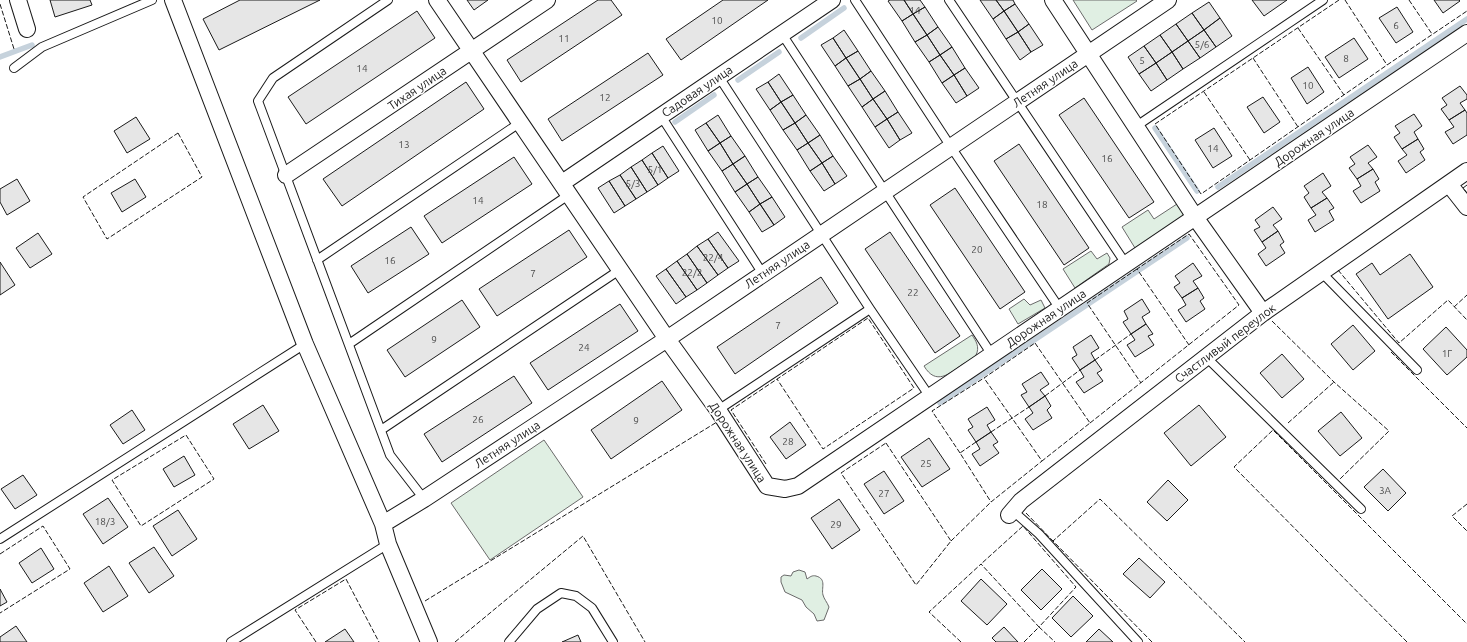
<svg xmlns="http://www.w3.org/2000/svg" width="1467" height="642" viewBox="0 0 1467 642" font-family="Ubuntu,sans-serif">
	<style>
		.green { fill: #e0efe3; stroke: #6a6a6a }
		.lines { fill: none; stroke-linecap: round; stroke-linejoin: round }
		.stream { stroke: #c6d2dc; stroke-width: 5.5 }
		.building { fill: #e6e6e6; stroke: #1a1a1a }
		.lane-casing { stroke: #1a1a1a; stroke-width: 10 }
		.street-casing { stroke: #1a1a1a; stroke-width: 18 }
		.lane { stroke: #fff; stroke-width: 8 }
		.street { stroke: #fff; stroke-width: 16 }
		.fence { stroke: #1a1a1a; stroke-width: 1; stroke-dasharray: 5 2; stroke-linecap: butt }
		.labels { text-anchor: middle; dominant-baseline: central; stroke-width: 3; stroke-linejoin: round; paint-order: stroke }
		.number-label { font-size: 10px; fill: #4d4d4d }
		.street-label { font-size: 12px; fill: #1a1a1a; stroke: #fff }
	</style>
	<rect width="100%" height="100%" fill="#fff"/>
	<path class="green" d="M1073,0h63l1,1 -45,29z
		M1180,202l4,11 -4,7 -45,28 -13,-21 26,-17 6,9z
		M1091,251l6,8 10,-6 3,5 -1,6 -34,24 -12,-19z
		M1024,299l6,6 11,-5 4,8 -27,16 -9,-15z
		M972,335c4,6 8,12 4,20 -2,4 -9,7 -13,9 -14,10 -27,22 -39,2z
		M544,440l39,57 -93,63 -39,-57z
		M799,570l6,2 2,7c3,-2 5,-4 9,-3 11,3 5,12 7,19 1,4 4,7 6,12l-5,13 -7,1 -3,-7 -8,-7 -4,-7 -17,-8 -4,-10v-5l3,-2 7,1 2,-4z"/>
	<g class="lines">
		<path class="stream" d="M801,38l43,-30
			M0,57l32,-12
			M738,80l41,-28
			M675,122l39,-27
			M1155,128l42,63
			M1218,187l249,-168
			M940,403l247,-165"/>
	</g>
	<path class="building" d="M50,0h40l2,5 -37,12z
		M240,0h80l-101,50 -16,-31z
		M467,0h21l-14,10z
		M598,0h13l11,15 -101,67 -14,-22z
		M723,0h45l-87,60 -15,-21z
		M890,0h14l9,14 -11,7 -14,-20z
		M904,0h16l5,7 -12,7z
		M980,0h16l8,11 -11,8z
		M996,0h17l2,4 -11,7z
		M1252,0h35l-23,16z
		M1434,0h25l1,1 -17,12z
		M1209,2l11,16 -16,12 -12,-17z
		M1015,4l14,20 -11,8 -14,-21z
		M925,7l13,20 -11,8 -14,-21z
		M1397,7l16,25 -17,11 -17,-25z
		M417,11l18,27 -129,86 -18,-27z
		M1004,11l14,21 -12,7 -13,-20z
		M1192,13l12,17 -16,11 -12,-17z
		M913,14l14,21 -12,7 -13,-21z
		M1220,18l12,18 -16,11 -12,-17z
		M1029,24l14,21 -12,7 -13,-20z
		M1176,24l12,17 -16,11 -12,-17z
		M938,27l14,20 -12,8 -13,-20z
		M844,30l14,21 -12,7 -13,-20z
		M1204,30l12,17 -16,11 -12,-17z
		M1018,32l13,20 -11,8 -14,-21z
		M927,35l13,20 -11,7 -14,-20z
		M1160,35l12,17 -16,11 -12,-17z
		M833,38l13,20 -11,8 -14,-21z
		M1354,38l14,21 -29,19 -14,-21z
		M1188,41l12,17 -17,11 -11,-17z
		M1144,46l12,17 -17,11 -11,-17z
		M952,47l13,21 -11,7 -14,-20z
		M858,51l13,20 -11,8 -14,-21z
		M1172,52l11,17 -16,11 -11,-17z
		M648,53l15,22 -101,66 -14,-22z
		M940,55l14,20 -12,8 -13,-21z
		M846,58l14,21 -12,7 -13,-20z
		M1156,63l11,17 -16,11 -12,-17z
		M1308,67l16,25 -17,12 -16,-26z
		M965,68l14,20 -12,8 -13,-21z
		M871,71l14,20 -12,8 -13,-20z
		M779,74l14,21 -12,7 -13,-20z
		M954,75l13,21 -11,7 -14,-20z
		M860,79l13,20 -11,8 -14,-21z
		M466,82l18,27 -142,97 -19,-27z
		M768,82l13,20 -11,8 -14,-21z
		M1460,86l7,9v4l-7,4 5,7 -16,10 -8,-11 6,-4 -5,-7z
		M885,91l13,21 -11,7 -14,-20z
		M793,95l13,20 -11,8 -14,-21z
		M1263,97l17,25 -16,11 -17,-26z
		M1084,98l70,104 -25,16 -70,-103z
		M873,99l14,20 -12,8 -13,-20z
		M781,102l14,21 -12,7 -13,-20z
		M1465,110l2,3v22l-14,9 -8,-12 9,-5 -5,-7z
		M898,112l14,21 -12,7 -13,-21z
		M1414,114l8,12 -8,6 4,7 -16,10 -8,-12 6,-4 -5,-7z
		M718,115l13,21 -11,7 -14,-20z
		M806,115l14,20 -12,8 -13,-20z
		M136,117l14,22 -23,14 -13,-22z
		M887,119l13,21 -11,8 -14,-21z
		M706,123l14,20 -12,8 -13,-21z
		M795,123l13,20 -11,7 -14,-20z
		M1214,128l18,28 -19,12 -18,-28z
		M820,135l13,21 -11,7 -14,-20z
		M731,136l14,20 -12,8 -13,-21z
		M1418,139l6,10 -4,3 5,8 -19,13 -8,-12 9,-6 -5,-6z
		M720,143l13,21 -11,7 -14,-20z
		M808,143l14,20 -12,8 -13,-21z
		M1019,144l70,104 -25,17 -70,-104z
		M1368,145l9,12 -9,6 5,6 -16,10 -8,-11 6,-4 -5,-7z
		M663,146l16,25 -11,7 -16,-25z
		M652,153l16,25 -10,7 -16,-25z
		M745,156l13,21 -11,7 -14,-20z
		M833,156l14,20 -12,8 -13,-21z
		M514,157l18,27 -90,59 -18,-27z
		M642,160l16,25 -11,7 -16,-25z
		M822,163l13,21 -11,7 -14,-20z
		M733,164l14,20 -12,8 -13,-21z
		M631,167l16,25 -11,7 -16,-24z
		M1373,169l6,10 -4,3 5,9 -19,12 -8,-12 8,-5 -4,-7z
		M1323,173l8,13 -9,6 5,6 -16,10 -7,-11 5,-4 -5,-7z
		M620,175l16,24 -11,7 -16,-25z
		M758,177l14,20 -12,7 -13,-20z
		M17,179l13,22 -23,14 -7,-13v-13z
		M135,179l11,18 -24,15 -11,-19z
		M609,181l16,25 -11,7 -16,-25z
		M747,184l13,20 -11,8 -14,-20z
		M955,188l70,104 -25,17 -70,-104z
		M772,197l13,20 -11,8 -14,-21z
		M1327,198l7,10 -5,3 5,9 -19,12 -7,-12 8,-5 -5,-7z
		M760,204l14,21 -12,7 -13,-20z
		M1273,207l9,12 -9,6 5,6 -16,11 -8,-12 6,-3 -5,-7z
		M411,227l18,27 -61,39 -17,-27z
		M569,230l18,27 -90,59 -18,-27z
		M1278,231l6,11 -4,3 5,8 -19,13 -8,-12 8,-6 -4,-6z
		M718,232l21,29 -11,7 -20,-29z
		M890,232l70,104 -25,17 -70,-104z
		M38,233l14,21 -22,14 -14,-20z
		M708,239l20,29 -10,7 -21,-29z
		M697,246l21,29 -11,8 -20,-29z
		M687,254l20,29 -10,7 -20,-29z
		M1410,254l23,33 -45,32 -32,-45 16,-11 8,12z
		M677,261l20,29 -11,7 -20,-28z
		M0,262l15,23 -15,10z
		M1193,263l9,13 -9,5 5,7 -16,10 -8,-11 6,-4 -5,-7z
		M666,269l20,28 -10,7 -20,-28z
		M821,277l17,26 -103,71 -18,-27z
		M1198,288l6,10 -4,3 5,8 -19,13 -8,-12 8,-5 -4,-7z
		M1142,299l8,13 -8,5 4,7 -15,10 -8,-12 5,-3 -4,-8z
		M462,300l18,27 -75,50 -18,-27z
		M620,304l18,27 -90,59 -18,-27z
		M1146,324l7,10 -5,2 6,9 -19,12 -8,-12 8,-5 -4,-6z
		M1353,325l22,26 -22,19 -22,-26z
		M1446,327l21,23v7l-20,18 -24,-26z
		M1091,335l8,13 -8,5 4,7 -15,10 -8,-12 5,-3 -4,-8z
		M1282,354l22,25 -22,19 -22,-25z
		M1095,360l7,10 -5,3 6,8 -19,12 -8,-11 8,-5 -4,-7z
		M1041,372l8,12 -9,6 5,6 -16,11 -8,-12 6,-3 -5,-8z
		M514,376l18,27 -90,59 -18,-28z
		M662,381l20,29 -71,49 -20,-29z
		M1045,396l6,10 -4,4 5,8 -19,12 -8,-11 8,-6 -4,-6z
		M263,405l16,26 -30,18 -16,-25z
		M1199,405l27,32 -35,29 -27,-33z
		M987,407l8,13 -8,5 4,7 -15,10 -8,-12 5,-3 -5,-8z
		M132,410l13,20 -22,14 -13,-19z
		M1341,412l21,26 -22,18 -22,-25z
		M790,422l16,23 -20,14 -16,-22z
		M991,432l7,10 -5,3 6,8 -19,13 -8,-12 8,-5 -4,-7z
		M929,438l21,31 -28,18 -21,-30z
		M184,456l11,19 -21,12 -11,-18z
		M1383,469l23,24 -18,18 -24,-24z
		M884,471l20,30 -20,13 -20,-30z
		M23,475l14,20 -22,14 -14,-20z
		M1168,480l20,20 -21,21 -20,-19z
		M108,498l20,29 -25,17 -20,-30z
		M839,499l21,31 -28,19 -21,-31z
		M178,510l19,29 -25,17 -19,-30z
		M154,547l20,29 -25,17 -20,-30z
		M41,548l13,21 -22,14 -13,-20z
		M1139,558l26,24 -15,16 -27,-24z
		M109,566l19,30 -25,16 -19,-29z
		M1042,569l20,20 -21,21 -20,-20z
		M981,579l26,25 -20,21 -26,-24z
		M0,589l7,13 -7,4z
		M1073,596l20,20 -22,21 -19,-19z
		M16,626l11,16h-27v-5z
		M1004,627l14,15h-22l-4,-4z
		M345,629l9,13h-29z
		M1099,629l14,13h-27z
		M578,635l3,7h-19z"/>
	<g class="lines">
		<g class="lane-casing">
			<path id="lane" d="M388,0l-115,78 -15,23 132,354 34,44
				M855,0l96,147 109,162
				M949,0l177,264
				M782,34l210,321
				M14,68l28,-21 110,-47
				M719,77l151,232 60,88
				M661,116l102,158
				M1135,127l188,-127
				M317,260l204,-138
				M1322,273l95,97
				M349,344l221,-150
				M1206,357l155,152
				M718,410l152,-101
				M381,430l240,-161
				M1013,511l26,23 99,108
				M0,539l305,-195
				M231,642l157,-98
				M509,642l28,-33 24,-16 15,3 16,12 21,34"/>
		</g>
		<g class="street-casing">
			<path id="street" d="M18,0l9,29
				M173,0l132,344 78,180 5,20 41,98
				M437,0l230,339 51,71 49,76 18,3 13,-3 669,-453
				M1053,0l142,217 68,96
				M286,175l261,-175
				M562,183l270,-183
				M1449,184l18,23
				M1009,515l12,-14 242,-188 204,-142
				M383,524l41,-25 243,-160 501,-339"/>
		</g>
		<use href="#lane" class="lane"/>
		<use href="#street" class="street"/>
		<path class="fence" d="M1339,0l-184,124 46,70 186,-129 80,-54
			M1345,0l42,65
			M1409,0l23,34
			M0,4l14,45
			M1298,28l46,67
			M1253,58l45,69
			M1204,92l46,68
			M178,133l24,44 -95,62 -24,-42z
			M1467,185l-4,3 4,5
			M1137,269l-50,34 54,80
			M1338,270l61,73 49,-43 19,20
			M1454,307l13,-12
			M1272,321l62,61 55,49 -49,48
			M1035,343l55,80 -48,38 -58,-83z
			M1391,352l76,76
			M1095,360l36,-26
			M1045,396l35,-26
			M1090,423l149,-118 -50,-71 -52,35 52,76
			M1288,423l46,-41
			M991,432l38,-25
			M186,435l28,44 -73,47 -29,-46z
			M976,442l-16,11 31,49 51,-41
			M886,443l65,98 -35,44 -75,-112z
			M960,453l-28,-42 52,-33
			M766,464l-35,-54 137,-92 46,70 -91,61 -46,-70
			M1467,504l-15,12 15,15
			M1026,513l27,28
			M951,541l40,-39
			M0,554l43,-28 27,43 -70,44
			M425,601l292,-179
			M316,642l-21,-32 51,-31 33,63
			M455,642l128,-106 62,106
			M961,642l-32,-30 52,-48 58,63 37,-40 -53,-61 -42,38
			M1024,642l15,-15 16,15
			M1152,642l-99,-101 47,-42 145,143
			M1407,642l-173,-175 39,-37 194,194"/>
	</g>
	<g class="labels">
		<g class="number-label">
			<text x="915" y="10">14</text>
			<text x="717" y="20">10</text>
			<text x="1396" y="25">6</text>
			<text x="564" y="38">11</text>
			<text x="1202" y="44">5/6</text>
			<text x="1346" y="58">8</text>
			<text x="1142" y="60">5</text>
			<text x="362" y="68">14</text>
			<text x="1308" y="85">10</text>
			<text x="605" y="97">12</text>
			<text x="404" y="144">13</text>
			<text x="1213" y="148">14</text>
			<text x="1107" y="158">16</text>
			<text x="655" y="169">5/1</text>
			<text x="633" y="183">5/3</text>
			<text x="478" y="200">14</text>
			<text x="1042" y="204">18</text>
			<text x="977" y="249">20</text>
			<text x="713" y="257">22/4</text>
			<text x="390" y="260">16</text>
			<text x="692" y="272">22/2</text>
			<text x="533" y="273">7</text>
			<text x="913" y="292">22</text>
			<text x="778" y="325">7</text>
			<text x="434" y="339">9</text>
			<text x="584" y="347">24</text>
			<text x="1447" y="353">1Г</text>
			<text x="478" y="419">26</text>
			<text x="636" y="420">9</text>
			<text x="788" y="441">28</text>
			<text x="926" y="463">25</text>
			<text x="1385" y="490">3А</text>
			<text x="884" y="493">27</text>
			<text x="105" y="521">18/3</text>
			<text x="836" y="524">29</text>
		</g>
		<g class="street-label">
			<text transform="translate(1045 83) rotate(-34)">Летняя улица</text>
			<text transform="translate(417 88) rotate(-34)">Тихая улица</text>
			<text transform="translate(697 91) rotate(-34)">Садовая улица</text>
			<text transform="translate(1314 137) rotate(-34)">Дорожная улица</text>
			<text transform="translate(777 264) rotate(-34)">Летняя улица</text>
			<text transform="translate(1046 318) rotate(-34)">Дорожная улица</text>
			<text transform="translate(1225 343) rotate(-37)">Счастливый переулок</text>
			<text transform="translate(738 442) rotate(57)">Дорожная улица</text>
			<text transform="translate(507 444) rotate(-33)">Летняя улица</text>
		</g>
	</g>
</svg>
